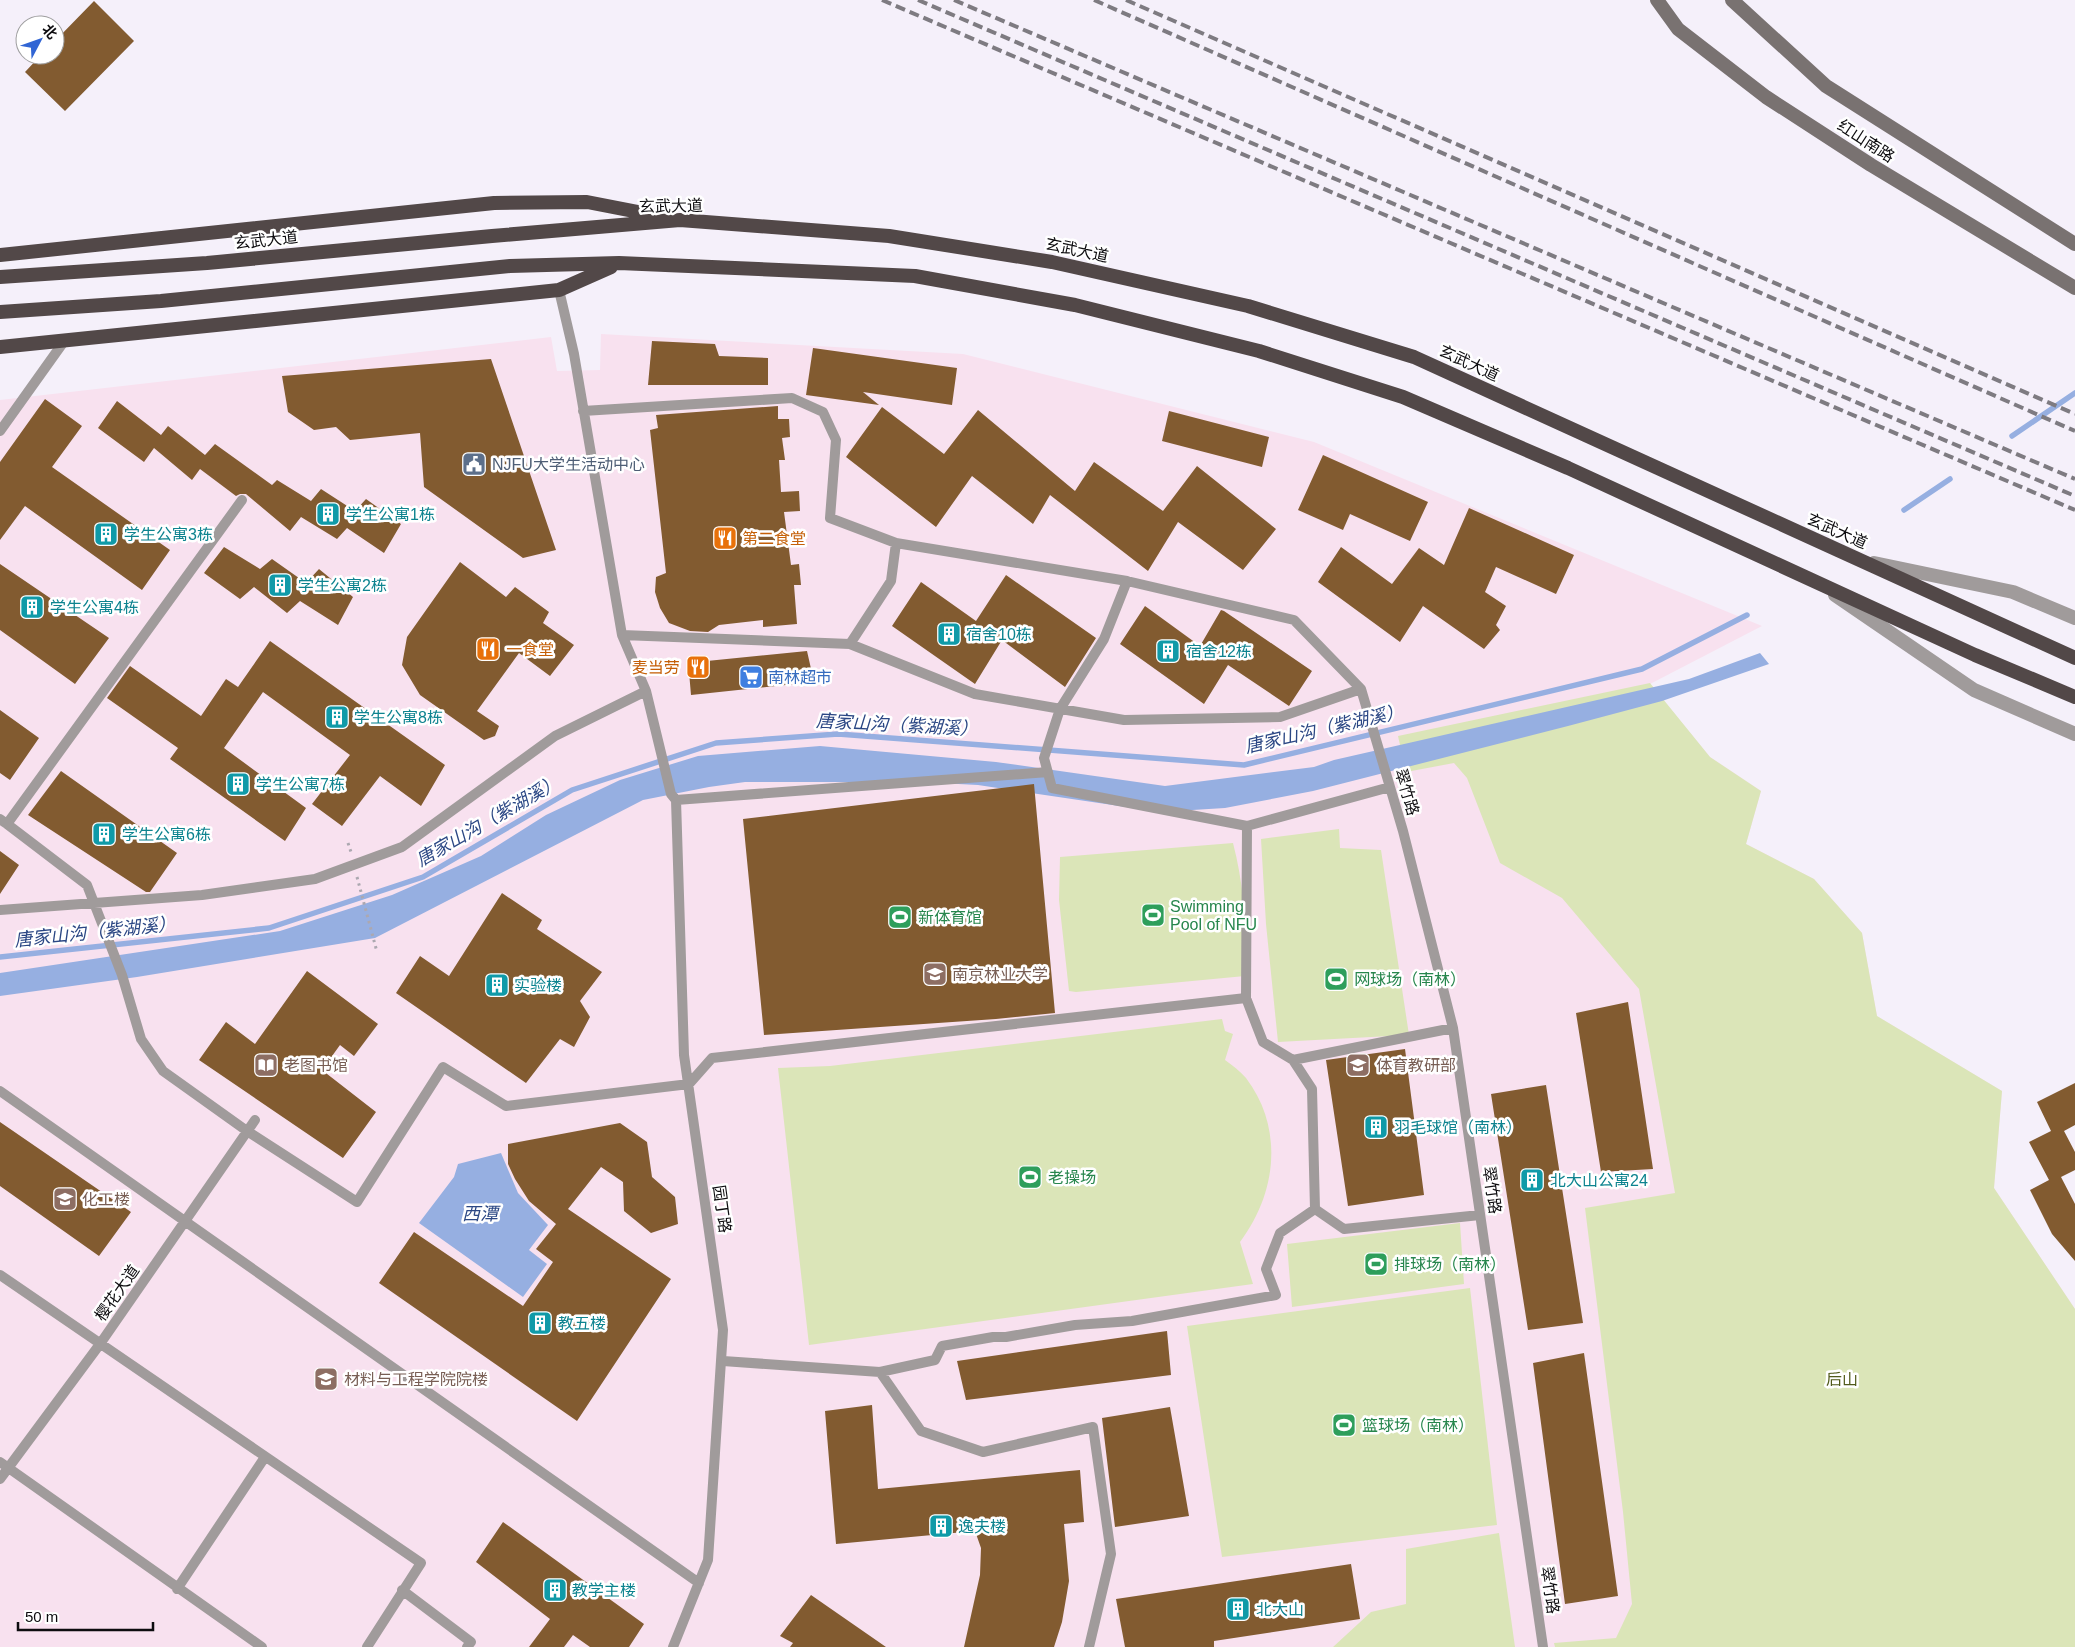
<svg xmlns="http://www.w3.org/2000/svg" width="2075" height="1647" viewBox="0 0 2075 1647" font-family="Helvetica,'Noto Sans SC',sans-serif">
	<style>
		.education { fill: #f8e1ef }
		.green { fill: #dbe5b8 }
		.water { fill: #96afe1 }
		.lines { fill: none; stroke-linecap: round; stroke-linejoin: round }
		.stream { stroke: #96afe1; stroke-width: 5.5 }
		.building { fill: #825b30 }
		.path { stroke: #aca8b0; stroke-width: 3; stroke-dasharray: 2.5 4; stroke-linecap: butt }
		.service { stroke: #a09b9b; stroke-width: 10 }
		.tertiary { stroke: #a09b9b; stroke-width: 14 }
		.secondary { stroke: #797271; stroke-width: 14 }
		.trunk { stroke: #524848; stroke-width: 14 }
		.rail { stroke: #7e7b81; stroke-width: 4; stroke-dasharray: 10 5; stroke-linecap: butt }
		.labels { text-anchor: middle; dominant-baseline: central; stroke-width: 5; stroke-linejoin: round; paint-order: stroke }
		.street-label { font-size: 16px; fill: #0d0c0f; stroke: #fff }
		.service-label { font-size: 16px; fill: #4e5e75; stroke: #fff; text-anchor: start }
		.culture-label { font-size: 16px; fill: #0d838f; stroke: #fff; text-anchor: start }
		.food-label { font-size: 16px; fill: #c56008; stroke: #fff; text-anchor: start }
		.shop-label { font-size: 16px; fill: #366cbe; stroke: #fff; text-anchor: start }
		.leisure-label { font-size: 16px; fill: #27864d; stroke: #fff; text-anchor: start }
		.education-label { font-size: 16px; fill: #785e54; stroke: #fff; text-anchor: start }
		.park-label { font-size: 16px; fill: #515a1b; stroke: #fff }
		.water-label { font-size: 18px; font-style: italic; fill: #2b4784; stroke: #fff }
	</style>
	<rect width="100%" height="100%" fill="#f5f0fa"/>
	<path class="education" d="M601,334l362,20 351,88 448,184 -112,58 60,73 51,34 -15,53 68,35 48,54 15,83 125,75 -8,97 81,121v338h-2075v-1247l551,-63 6,34 43,-1z"/>
	<path class="green" d="M1650,683l60,74 51,34 -15,53 68,35 48,54 15,83 125,75 -8,97 81,121v338h-520l-1,-4 62,-5 16,-34 -9,-92 -38,-304 90,-15 -36,-204 -77,-91 -62,-35 -33,-85 -13,-15 -48,9 -8,-36z
		M1339,829l1,19 41,2 28,185 -131,7 -12,-118 -5,-85z
		M1233,843c12,46 13,86 12,133l-169,16 -7,-1 -10,-91 1,-43z
		M1222,1019l3,12 8,3 -8,26c7,5 15,11 21,18 38,50 31,115 -6,164l13,42 -444,61 -31,-277 52,-2z
		M1460,1223l4,61 -172,23 -5,-63z
		M1470,1288l27,237 -275,32 -35,-231z
		M1499,1533l16,114h-182l38,-35 35,-8v-55z"/>
	<path class="water" d="M1760,653l9,11 -107,37 -94,25 -255,65 -88,17 -65,4 -182,-27 -59,-3h-174l-36,5 -66,13 -268,138 -238,39 -137,19v-23l280,-42 112,-36 89,-39 65,-41 74,-35 78,-24 122,-10 176,16 169,24 149,-19 20,-7 355,-81z
		M501,1153l17,40 30,32 -19,25 18,14 -24,33 -104,-74 35,-46 4,-13z"/>
	<g class="lines">
		<path class="stream" d="M2012,436l63,-43
			M1904,510l46,-31
			M0,957l269,-29 154,-51 149,-87 144,-47 122,-9 406,31 398,-96 105,-54"/>
	</g>
	<path class="building" d="M94,1l40,40 -69,70 -40,-39 16,-17h14v-14z
		M652,341l63,3 4,12 49,2v27h-120z
		M813,348l144,20 -5,37 -89,-13 16,13 -73,-10z
		M491,359l65,191 -33,8 -99,-71 -4,-54 -70,7 -14,-13 -22,3 -26,-18 -6,-36z
		M45,399l37,27 -30,41 118,83 -28,40 -117,-84 -25,34v-78z
		M117,401l44,34 7,-9 37,29 10,-11 57,41 5,-5 34,21 10,-12 34,22 11,-12 35,25 -17,29 -37,-25 -10,11 -36,-22 -11,14 -44,-37h-6l-4,2 -36,-27 -8,11 -38,-32 -10,14 -46,-34z
		M778,406v13h11l1,18 -8,1 3,22h-6l2,32 18,-1 1,20 -16,1 7,53 8,-1 2,21h-7l3,39 -34,3v-7l-44,5 -11,7 -18,-1 -21,-8 -9,-15 -5,-16 1,-15 10,-4 -16,-143 8,-2 -2,-13z
		M882,407l62,47 34,-44 97,81 19,-29 69,49 34,-45 79,63 -33,41 -65,-48 -30,49 -98,-76 -17,29 -61,-48 -36,51 -90,-70z
		M1169,411l100,26 -7,30 -100,-26z
		M1323,455l105,47 -18,39 -60,-27 -7,16 -45,-20z
		M1469,508l105,47 -18,39 -60,-27 -11,25 21,14 -10,19 4,5 -16,19 -61,-43 -23,36 -82,-60 23,-35 51,37 27,-36 25,17z
		M224,547l36,22 12,-10 34,24 13,-14 34,28 -15,28 -38,-24 -13,12 -33,-26 -14,12 -36,-26z
		M460,562l46,35 9,-10 34,25 -6,11 31,22 -24,31 -31,-23 -42,58 22,15 -4,10 -11,4 -64,-45 -18,-30 5,-28z
		M0,564l109,74 -34,46 -75,-54z
		M1006,575l90,63 -31,49 -63,-47 -27,44 -83,-58 29,-44 55,39z
		M1145,606l55,40 21,-36 3,1 88,60 -23,35 -61,-41 -24,39 -84,-60z
		M270,641l175,124 -24,41 -41,-30 -38,50 -30,-22 38,-49 -87,-63 -39,56 82,60 -21,33 -115,-82 8,-11 -71,-50 23,-32 71,50 25,-37 12,8z
		M807,651l7,31 -123,13 -2,-23 8,-10z
		M0,710l39,28 -29,42 -10,-7z
		M61,771l116,82 -27,39h-4l-118,-77z
		M1034,784l21,229 -59,6 -232,16 -21,-216z
		M0,851l19,14 -19,29z
		M502,893l40,27 -5,9 65,43 -22,29 10,16 -16,30 -14,-8 -34,44 -130,-90 24,-37 29,20z
		M307,971l71,53 -24,32 -14,-11 -18,25 54,42 -33,46 -144,-98 27,-38 29,22z
		M1628,1002l25,167 -52,3 -25,-159z
		M1405,1049l19,146 -76,11 -22,-146z
		M2075,1083v42l-11,6 11,21v18l-14,7 14,27v57l-23,-27 -22,-44 19,-10 -20,-38 22,-11 -14,-29z
		M1546,1085l37,238 -55,7 -37,-236z
		M0,1122l131,90 -32,44 -99,-70z
		M620,1123l27,19 5,35 23,20 3,27 -27,9 -27,-22 -1,-29 -22,-15 -33,42 103,70 -94,142 -198,-138 35,-51 109,74 30,-44 -17,-13 20,-25 -27,-23 -14,-22 -7,-15v-20z
		M1167,1331l4,44 -205,25 -9,-39z
		M1584,1353l34,243 -53,8 -32,-241z
		M872,1405l6,84 202,-19 4,52 -20,2 5,57 -7,41 -8,25h-90l16,-72 1,-27 -6,-17 -139,13 -11,-133z
		M1170,1407l19,109 -74,11 -13,-109z
		M503,1522l141,102 -15,23h-39l-17,-12 -9,12h-35l21,-28 -74,-57z
		M1351,1564l9,55 -146,22v6h-89l-9,-48z
		M811,1595l75,52h-96l3,-4 -13,-7z"/>
	<g class="lines">
		<path class="path" d="M348,843l3,9
			M357,877l20,75"/>
		<path class="service" d="M559,290l15,64 48,281 24,56 25,103 5,6 8,255 39,275 -15,230 -35,87
			M583,411l209,-13 31,14 13,28 -6,78 66,25 -5,38 -41,63
			M0,431l65,-91
			M896,543l231,38 167,39 67,69
			M622,635l228,9 125,50 149,26 156,-3 81,-28 42,142 50,197 90,619
			M676,800l372,-28
			M0,819l7,5 235,-324
			M7,824l80,61 35,90 19,64 22,32 84,60 110,71 86,-135 63,39 183,-22 23,-26 534,-60 1,-172 -195,-38 -8,-30 16,-49 44,-70 23,-58
			M1247,826l143,-39
			M0,910l202,-15 113,-16 87,-32 153,-111 91,-45
			M1293,1060l160,-32
			M0,1091l699,492
			M1315,1209l29,20 136,-14
			M0,1275l421,288 -54,84
			M723,1361l157,11 41,59 62,21 110,-25 18,127 -22,93
			M880,1372l55,-12 7,-14 51,-9h13l69,-12 57,-4 144,-26 -10,-26 14,-36 35,-24 -3,-120 -19,-29 -30,-18 -17,-44
			M0,1462l262,185
			M0,1479l100,-135 155,-224
			M177,1589l88,-132
			M402,1590l69,52 -4,5"/>
		<path class="tertiary" d="M1874,563l139,29 62,26
			M1835,595l139,95 101,44"/>
		<path class="secondary" d="M1657,0l21,29 88,68 105,68 204,123
			M1732,0l94,86 249,158"/>
		<path class="trunk" d="M0,255l494,-52 93,-1 77,15
			M0,277l207,-14 285,-27 188,-16 209,16 163,26 196,44 166,51 661,301
			M0,312l161,-11 349,-35 109,-3 296,13 160,29 184,46 144,46 165,71 407,187 100,42
			M0,347l559,-57 52,-23"/>
		<path class="rail" d="M882,0l1193,510
			M918,0l1157,496
			M954,0l1121,479
			M1094,0l981,431
			M1126,0l949,414"/>
	</g>
	<defs>
		<g id="civic-square" transform="scale(1.25)"><rect x="-9" y="-9" width="18" height="18" rx="4" fill="#5c6f8a" stroke="#fff"/><path d="M-.6-6.5H3V-4.5H.6V-3L4-1V1h2V6H-6V1h2V-1L-.6-3ZM-1.2 2.5V6h2.4V2.5Z" fill="#fff"/></g>
		<g id="building-square" transform="scale(1.25)"><rect x="-9" y="-9" width="18" height="18" rx="4" fill="#0f9aa8" stroke="#fff"/><path d="M-4-6H4V6H1V3H-1V6H-4ZM-2.5-4.3h1.7v1.8h-1.7ZM.8-4.3h1.7v1.8H.8ZM-2.5-1h1.7V.8h-1.7ZM.8-1h1.7V.8H.8Z" fill="#fff"/></g>
		<g id="restaurant-square" transform="scale(1.25)"><rect x="-9" y="-9" width="18" height="18" rx="4" fill="#e8710a" stroke="#fff"/><path d="M-5-6h1v4h1v-4h1v4h1v-4h1v5L-1.5 .5V6h-2V.5L-5-1ZM5-6V6H3V1.5H1.5Q1.5-4 5-6Z" fill="#fff"/></g>
		<g id="supermarket-square" transform="scale(1.25)"><rect x="-9" y="-9" width="18" height="18" rx="4" fill="#3f7fe0" stroke="#fff"/><path d="M-6-5.5h2.5l.6 2H6L4.5 2H-2.5L-4.4-4H-6ZM-1.5 3.2a1.3 1.3 0 1 0 .1 0ZM3 3.2a1.3 1.3 0 1 0 .1 0Z" fill="#fff"/></g>
		<g id="stadium-square" transform="scale(1.25)"><rect x="-9" y="-9" width="18" height="18" rx="4" fill="#2e9e5b" stroke="#fff"/><path d="M0-5a6.5 5 0 1 0 0 10a6.5 5 0 1 0 0-10ZM-3.5-1.8h7v3.6h-7Z" fill="#fff"/></g>
		<g id="university-square" transform="scale(1.25)"><rect x="-9" y="-9" width="18" height="18" rx="4" fill="#8d6e63" stroke="#fff"/><path d="M0-5L7-2L0 1L-7-2ZM-4 1L0 2.5L4 1V4Q0 6-4 4Z" fill="#fff"/></g>
		<g id="library-square" transform="scale(1.25)"><rect x="-9" y="-9" width="18" height="18" rx="4" fill="#8d6e63" stroke="#fff"/><path d="M-6-4Q-3-5.5-.7-3.5V5Q-3 3-6 4ZM6-4Q3-5.5 .7-3.5V5Q3 3 6 4Z" fill="#fff"/></g>
	</defs>
	<g fill-rule="evenodd">
		<use href="#civic-square" x="474" y="464"/>
		<use href="#building-square" x="328" y="514"/>
		<use href="#building-square" x="106" y="534"/>
		<use href="#restaurant-square" x="725" y="538"/>
		<use href="#building-square" x="280" y="585"/>
		<use href="#building-square" x="32" y="607"/>
		<use href="#building-square" x="949" y="634"/>
		<use href="#restaurant-square" x="488" y="649"/>
		<use href="#building-square" x="1168" y="651"/>
		<use href="#restaurant-square" x="698" y="667"/>
		<use href="#supermarket-square" x="751" y="677"/>
		<use href="#building-square" x="337" y="717"/>
		<use href="#building-square" x="238" y="784"/>
		<use href="#building-square" x="104" y="834"/>
		<use href="#stadium-square" x="1153" y="915"/>
		<use href="#stadium-square" x="900" y="917"/>
		<use href="#university-square" x="935" y="974"/>
		<use href="#stadium-square" x="1336" y="979"/>
		<use href="#building-square" x="497" y="985"/>
		<use href="#library-square" x="266" y="1065"/>
		<use href="#university-square" x="1358" y="1065"/>
		<use href="#building-square" x="1376" y="1127"/>
		<use href="#stadium-square" x="1030" y="1177"/>
		<use href="#building-square" x="1532" y="1180"/>
		<use href="#university-square" x="65" y="1199"/>
		<use href="#stadium-square" x="1376" y="1264"/>
		<use href="#building-square" x="540" y="1323"/>
		<use href="#university-square" x="326" y="1379"/>
		<use href="#stadium-square" x="1344" y="1425"/>
		<use href="#building-square" x="941" y="1526"/>
		<use href="#building-square" x="555" y="1590"/>
		<use href="#building-square" x="1238" y="1609"/>
	</g>
	<g class="labels">
		<g class="street-label">
			<text transform="translate(1866 141) rotate(33)">红山南路</text>
			<text transform="translate(671 206) rotate(-1)">玄武大道</text>
			<text transform="translate(266 240) rotate(-6)">玄武大道</text>
			<text transform="translate(1077 250) rotate(12)">玄武大道</text>
			<text transform="translate(1469 363) rotate(25)">玄武大道</text>
			<text transform="translate(1837 531) rotate(24)">玄武大道</text>
			<text transform="translate(1407 792) rotate(74)">翠竹路</text>
			<text transform="translate(1492 1190) rotate(82)">翠竹路</text>
			<text transform="translate(722 1209) rotate(82)">园丁路</text>
			<text transform="translate(117 1293) rotate(-55)">樱花大道</text>
			<text transform="translate(1550 1590) rotate(82)">翠竹路</text>
		</g>
		<g class="service-label">
			<text x="492" y="464">NJFU大学生活动中心</text>
		</g>
		<g class="culture-label">
			<text x="346" y="514">学生公寓1栋</text>
			<text x="124" y="534">学生公寓3栋</text>
			<text x="298" y="585">学生公寓2栋</text>
			<text x="50" y="607">学生公寓4栋</text>
			<text x="966" y="634">宿舍10栋</text>
			<text x="1186" y="651">宿舍12栋</text>
			<text x="354" y="717">学生公寓8栋</text>
			<text x="256" y="784">学生公寓7栋</text>
			<text x="122" y="834">学生公寓6栋</text>
			<text x="514" y="985">实验楼</text>
			<text x="1394" y="1127">羽毛球馆（南林）</text>
			<text x="1550" y="1180">北大山公寓24</text>
			<text x="558" y="1323">教五楼</text>
			<text x="958" y="1526">逸夫楼</text>
			<text x="572" y="1590">教学主楼</text>
			<text x="1256" y="1609">北大山</text>
		</g>
		<g class="food-label">
			<text x="742" y="538">第二食堂</text>
			<text x="506" y="649">一食堂</text>
			<text x="680" y="667" text-anchor="end">麦当劳</text>
		</g>
		<g class="shop-label">
			<text x="768" y="677">南林超市</text>
		</g>
		<g class="leisure-label">
			<text x="1170" y="906">Swimming<tspan x="1170" dy="18">Pool of NFU</tspan></text>
			<text x="918" y="917">新体育馆</text>
			<text x="1354" y="979">网球场（南林）</text>
			<text x="1048" y="1177">老操场</text>
			<text x="1394" y="1264">排球场（南林）</text>
			<text x="1362" y="1425">篮球场（南林）</text>
		</g>
		<g class="education-label">
			<text x="952" y="974">南京林业大学</text>
			<text x="284" y="1065">老图书馆</text>
			<text x="1376" y="1065">体育教研部</text>
			<text x="82" y="1199">化工楼</text>
			<text x="344" y="1379">材料与工程学院院楼</text>
		</g>
		<g class="park-label">
			<text x="1842" y="1379">后山</text>
		</g>
		<g class="water-label">
			<text transform="translate(897 725) rotate(3)">唐家山沟（紫湖溪）</text>
			<text transform="translate(1324 729) rotate(-13)">唐家山沟（紫湖溪）</text>
			<text transform="translate(488 821) rotate(-30)">唐家山沟（紫湖溪）</text>
			<text transform="translate(95 932) rotate(-6)">唐家山沟（紫湖溪）</text>
			<text x="480" y="1214">西潭</text>
		</g>
	</g>
	<g transform="translate(40 40) rotate(49)"><circle r="24" fill="#ffffff" stroke="#9e9e9f"/>
	<path d="M0-4L9 19L0 12L-9 19Z" fill="#3165d4"/>
	<text y="-8" font-size="14" font-weight="bold" text-anchor="middle" fill="#0d0c0f">北</text>
	</g>
	<path d="M18 1622v8h135v-8" fill="none" stroke="#0d0c0f" stroke-width="2.5"/>
	<text x="25" y="1622" font-size="15" fill="#0d0c0f" stroke="#ffffff" stroke-width="4" paint-order="stroke">50 m</text>
</svg>
